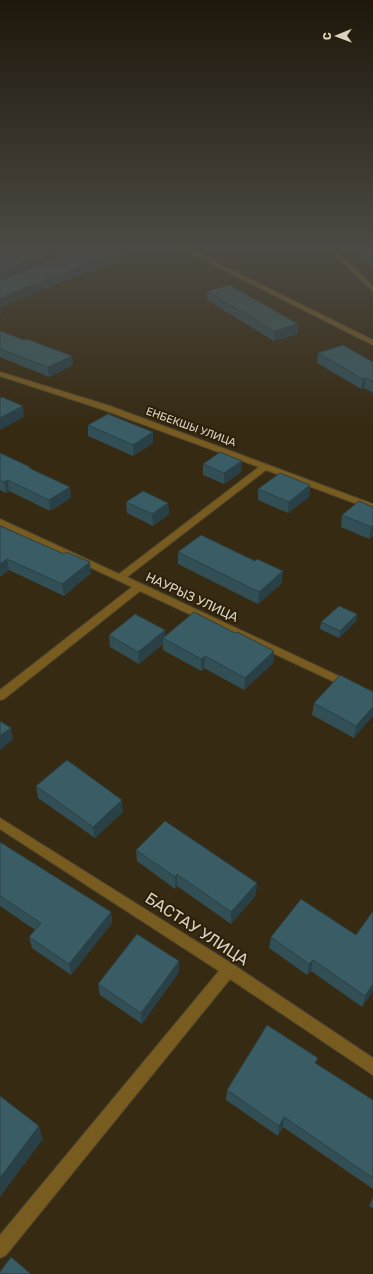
<svg xmlns="http://www.w3.org/2000/svg" width="373" height="1274" viewBox="0 0 373 1274" font-family="Rubik,sans-serif">
	<style>
		.lines { fill: none; stroke-linecap: round; stroke-linejoin: round }
		.minor-casing { stroke: #50452f; stroke-width: 2 }
		.minor { fill: #775b1f; fill-rule: evenodd }
		.wall { fill: #324f56 }
		.shaded-wall { fill: #294046 }
		.building { fill: #3a5c64; stroke: #294046 }
		.labels { text-anchor: middle; dominant-baseline: central; stroke-width: 4; stroke-linejoin: round; paint-order: stroke }
		.far-street-label { font-size: 11px; fill: #dbd4c6; stroke: #2c2008 }
		.street-label { font-size: 13px; fill: #dbd4c6; stroke: #2c2008 }
		.near-street-label { font-size: 16px; fill: #dbd4c6; stroke: #2c2008 }
	</style>
	<rect width="100%" height="100%" fill="#362a12"/>
	<g class="lines">
		<g class="minor-casing">
			<path id="minor" d="M178,247h7l188,93v5z
				M326,247h6l41,39v5z
				M0,372l110,34 263,98v6l-107,-40 -139,107 246,115v8l-233,-109 -136,108 -4,1v-10l132,-103 -132,-62v-6l119,55 140,-107 -155,-57 -104,-34z
				M0,818l234,147 139,93v17l-143,-96 -224,276 -6,3v-23l219,-264 -219,-142z"/>
		</g>
		<use href="#minor" class="minor"/>
	</g>
	<path class="wall" d="M356,247h17v24z
		M0,249l126,10 -31,12z
		M207,291l91,33v10l-24,7 -67,-41z
		M0,331l24,9 48,16 1,9 -24,12 -49,-20z
		M318,353l55,9v31l-9,-5 -3,1 -44,-26z
		M88,425l65,18 -20,13 -45,-20z
		M0,453l30,14 1,1 40,30 -21,13 -41,-20 -3,2 -6,-3z
		M203,464l38,8 -17,12 -21,-9z
		M310,485l-1,12 -21,16 -30,-13v-11z
		M126,502l42,1 1,11 -16,12 -26,-13z
		M373,507v28l-4,4 -28,-12 1,-12z
		M0,526l91,47 -27,23 -55,-26 -8,6h-1z
		M178,552l104,31 -24,21 -80,-40z
		M357,614l-1,7 -17,17 -19,-9 1,-7z
		M235,633l39,18 -1,12 -29,27 -40,-22 -3,3 -38,-21v-6l-24,20 -29,-17 -1,-12 56,1z
		M373,692l-19,46 -42,-23 2,-12z
		M36,786l87,26 -28,26 -57,-40z
		M0,842l111,70 1,11 -41,52 -39,-27 -3,-11 6,-7 -35,-24z
		M136,850l120,45 -25,29 -54,-38 -2,3 -38,-28z
		M373,911v79l-11,17 -51,-36 -4,4 -38,-27 2,-11 85,-2z
		M179,961v11l-37,52 -42,-29 -2,-11z
		M317,1064l56,36v89l-90,-62 -5,9 -52,-36 1,-10z
		M373,1197v11l-4,-2z"/>
	<path class="shaded-wall" d="M68,247h23l-91,35v-9l19,-9z
		M126,251v8l-31,12v-8z
		M91,262l1,8 -92,37v-9z
		M0,308l1,9h-1z
		M298,324v10l-24,7v-10z
		M72,356l1,9 -24,12 -1,-10z
		M366,378l-2,10 -3,1 2,-10z
		M23,406l1,11 -24,13v-12z
		M153,432v11l-20,13v-11z
		M242,461l-1,11 -17,12v-11z
		M8,480l1,11 -3,2 -2,-11z
		M310,485l-1,12 -21,16 1,-11z
		M70,487l1,11 -21,13 -1,-11z
		M168,503l1,11 -16,12 -1,-12z
		M373,525v10l-4,4 2,-12z
		M7,559l2,11 -8,6 -1,-5v-7z
		M90,562l1,11 -27,23 -2,-12z
		M283,571l-1,12 -24,21 1,-12z
		M357,614l-1,7 -17,17 1,-7z
		M165,630v9l-2,-1v6l-24,20 -1,-12z
		M274,651l-1,12 -29,27 1,-12z
		M205,656l-1,12 -3,3v-12z
		M373,707v9l-19,22 2,-12z
		M11,728l2,12 -13,10v-14z
		M122,800l1,12 -28,26 -2,-11z
		M177,874v12l-2,3v-12z
		M257,883l-1,12 -25,29v-12z
		M111,912l1,11 -41,52 -2,-11z
		M313,960l-2,11 -4,4 2,-11z
		M179,961v11l-37,52 -1,-11z
		M373,984v6l-11,17 3,-11z
		M284,1117l-1,10 -5,9 1,-10z
		M39,1126l4,13 -43,58v-19z"/>
	<path class="building" d="M4,247h64l-49,17 -19,9v-24z
		M86,247h29l11,4 -31,12 -4,-1 -91,36v-18z
		M362,247h11v15z
		M230,285l68,39 -24,7 -67,-40z
		M0,331l24,9 3,-1 45,17 -24,11 -48,-18z
		M343,345l30,17v20l-7,-4 -3,1 -45,-26z
		M2,397l21,9 -23,12v-20z
		M108,414l45,18 -20,13 -45,-20z
		M220,452l22,9 -18,12 -21,-9z
		M0,453l30,14 -1,1 41,19 -21,13 -41,-20 -4,2 -4,-2z
		M280,473l30,12 -21,17 -31,-13z
		M143,491l25,12 -16,11 -26,-12z
		M359,501l14,6v18l-2,2 -29,-12z
		M0,526l64,28 2,-2 24,10 -28,22 -55,-25 -7,5z
		M201,535l54,26 2,-2 26,12 -24,21 -81,-40z
		M339,606l18,8 -17,17 -19,-9z
		M194,612l41,21 2,-1 37,19 -29,27 -40,-22 -4,3 -38,-21z
		M135,614l30,16 -27,22 -29,-17z
		M340,675l33,17v15l-17,19 -42,-23z
		M0,721l11,7 -11,8z
		M67,760l55,40 -29,27 -57,-41z
		M165,821l92,62 -26,29 -54,-38 -2,3 -39,-27z
		M0,842l111,70 -42,52 -40,-27 12,-14 -41,-27z
		M301,899l55,36 17,-24v73l-8,12 -52,-36 -4,4 -38,-27z
		M137,934l42,27 -38,52 -43,-29z
		M267,1025l51,33 -3,5 58,37v78l-89,-61 -5,9 -52,-36z
		M0,1096l39,30 -39,52z
		M11,1257l20,17h-31v-2z"/>
	<linearGradient id="sky" x2="0" y2="1"><stop stop-color="#1e170a"/><stop offset="0.58" stop-color="#4c4a44"/><stop offset="1" stop-color="#4c4a44" stop-opacity="0"/></linearGradient>
	<rect width="373" height="426" fill="url(#sky)"/>
	<g class="labels">
		<g class="far-street-label">
			<text transform="translate(191 427) rotate(20)">ЕНБЕКШЫ УЛИЦА</text>
		</g>
		<g class="street-label">
			<text transform="translate(192 597) rotate(25)">НАУРЫЗ УЛИЦА</text>
		</g>
		<g class="near-street-label">
			<text transform="translate(197 929) rotate(33)">БАСТАУ УЛИЦА</text>
		</g>
	</g>
	<g transform="translate(337 36) rotate(269)" stroke="#2c2008" stroke-width="3" paint-order="stroke">
	<path d="M0-3L7 15L0 10L-7 15Z" fill="#dbd4c6"/>
	<text y="-6" font-size="11" font-weight="bold" text-anchor="middle" fill="#dbd4c6">С</text>
	</g>
</svg>
